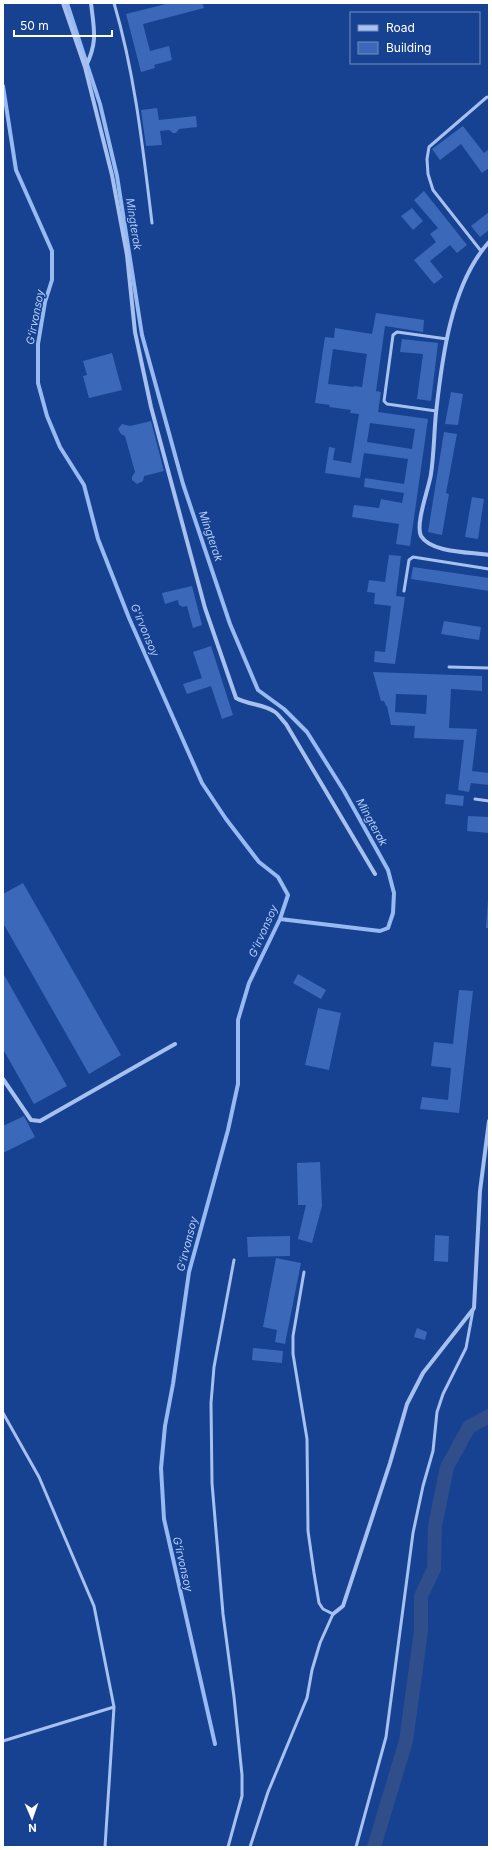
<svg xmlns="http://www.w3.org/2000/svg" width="492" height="1850" viewBox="0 0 492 1850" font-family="Inter,sans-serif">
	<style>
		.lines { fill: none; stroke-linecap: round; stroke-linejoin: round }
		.stream { stroke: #98baf3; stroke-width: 4 }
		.canal { stroke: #304e8a; stroke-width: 14 }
		.building { fill: #3b68b9; fill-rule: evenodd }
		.service { stroke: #a6c1f0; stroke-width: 3 }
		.minor { stroke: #a6c1f0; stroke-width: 4 }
		.labels { text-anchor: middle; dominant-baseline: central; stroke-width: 3; stroke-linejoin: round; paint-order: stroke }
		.water-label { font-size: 11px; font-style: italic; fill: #b2cbf7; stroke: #174292 }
	</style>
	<rect width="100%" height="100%" fill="#174292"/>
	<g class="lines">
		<path class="stream" d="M67,3l33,101 17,72 25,159 41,149 47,140 28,66 26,19 23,23 37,59 44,79 6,23 -1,20 -5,15 -8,3 -100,-12
			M3,86l13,84 36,81v29l-7,22 -7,42v39l9,33 13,31 24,38 14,54 31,79 73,165 24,36 33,43 19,15 10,18 -8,24 -31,64 -11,37v64l-10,46 -39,142 -16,112 -8,42 -4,42 3,51 51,225"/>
		<path class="canal" d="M374,1847l32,-106 15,-110v-35l13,-27 1,-43 12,-59 22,-40 20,-11"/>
	</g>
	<path class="building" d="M170,3h32l2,5 -61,16 7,27 19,-5 3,14 -18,5 1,3 -14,4 -15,-58z
		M157,108l2,12 37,-4 1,11 -18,2 -3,4h-3l-4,-3 -9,1 2,14 -16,1 -5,-36z
		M463,126l21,27 5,-4v19l-7,5 -21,-29 -21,16 -8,-11z
		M424,191l43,54 -10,8 -7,-8 -20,16 13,16 -9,7 -20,-24 22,-18 -6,-8 8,-6 -24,-28z
		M412,208l11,13 -10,9 -12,-14z
		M489,212v18l-9,7 -9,-11z
		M376,313l48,7 -1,12 -38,-6 -9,65 5,1 -3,20 50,7 -18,127 -14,-2 3,-20 -47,-7 2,-12 25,3 2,-9 21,4 2,-10 -40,-6 1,-9 39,6 4,-25 -44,-6 -4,25 -35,-5 4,-26 6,1 -2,12 18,3 8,-49 -9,-1 1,-3 -22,-3 1,-2 -15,-2 10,-66 9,1 1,-10 37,6zM333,349l34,5 -5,33 -8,-1v1l-26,-3zM370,423l45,6 -3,20 -45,-7z
		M402,339l36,4 -7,58 -14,-2 6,-45 -23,-2z
		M112,353l10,37 -33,8 -6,-22 4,-1 -4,-14z
		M451,392l12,2 -5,31 -13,-1z
		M151,421l13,50 -20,5 -1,5 -6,3 -5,-4v-3l3,-5 -10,-36 -4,-2 -3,-5 4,-5 8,2z
		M444,432l13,2 -11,59 3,1 -7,41 -14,-3z
		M472,497l12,2 -6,40 -13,-2z
		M389,555l12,1 -5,40 9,1 -10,67 -21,-2 1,-11 10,1 6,-46 -17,-2 1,-11 -8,-1 2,-12 16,2z
		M413,567l76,11v13l-78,-12z
		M192,586l10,39 -9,3 -6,-22 -4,1 -4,-2 -1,-5 -13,4 -3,-11z
		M444,621l37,6 -2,13 -38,-6z
		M211,646l22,69 -11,4 -11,-33 -24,8 -4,-10 19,-6 -9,-26z
		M373,672l109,4v15l-31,-2 -2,39 28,1 -5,42 17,2v12l-18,-2 -2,9 -11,-2 6,-50 -50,-2 1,-12 -24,-1 -4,-19h-1l-2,-5h-3zM396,694l31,1 -1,19 -31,-2z
		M446,794l18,2 -1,10 -18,-2z
		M468,816l21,1v16l-22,-2z
		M23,883l98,172 -32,19 -86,-151v-29z
		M488,900h1v28h-3z
		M3,973l64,113 -33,18 -31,-55z
		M298,974l28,16 -5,9 -28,-16z
		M459,990l14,1 -14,122 -39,-4 2,-12 26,3 3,-32 -20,-2 3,-24 19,2z
		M318,1008l23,5 -12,57 -24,-5z
		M24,1116l11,21 -32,16v-27z
		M320,1162l2,44 -10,37 -14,-4 8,-34h-8l-1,-42z
		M435,1235l14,1 -1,26 -14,-1z
		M290,1236v20l-42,1 -1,-20z
		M276,1258l25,5 -16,81 -10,-2 2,-12 -14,-3z
		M417,1328l10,4 -2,8 -11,-3z
		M253,1348l30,3 -1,12 -30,-3z"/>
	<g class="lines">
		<path class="service" d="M114,3c21,71 29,146 38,220
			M481,251l-48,-61 -5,-16 -1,-15 2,-12 58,-50
			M436,411l-49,-7 -3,-3 9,-66 4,-3 50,7
			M404,591l5,-31 4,-3 76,12
			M449,667l40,1
			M475,799l14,2
			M3,1413l36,64 55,129 20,101 -111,34
			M105,1847l9,-140
			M228,1847l14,-51v-21l-8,-78 -11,-83 -11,-131 -1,-80 3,-36 20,-107
			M250,1847l18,-55 39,-94 5,-28 8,-27 13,-29 -10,-5 -4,-6 -5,-30 -6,-42 -1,-92 -14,-85v-18l11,-64
			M356,1847l30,-110 27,-204 10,-47 10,-35 4,-39 6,-18 23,-46 7,-38"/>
		<path class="minor" d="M63,3l22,64 27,108 15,80 8,77 16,75 54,201 31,90c12,7 28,6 39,14 4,3 8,9 11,12l89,150
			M86,66c12,-25 8,-36 5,-63
			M489,242c-38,42 -47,116 -53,171 -2,20 -2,41 -5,61 -2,14 -16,50 -10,62 10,17 50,16 68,19
			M3,1079l28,41 9,1 135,-77
			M333,1614l10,-8 47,-143 17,-59 16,-31 51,-65 6,-117 9,-70"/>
	</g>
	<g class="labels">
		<g class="water-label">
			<text transform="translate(134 224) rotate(81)">Mingterak</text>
			<text transform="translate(35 317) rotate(-79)">G‘irvonsoy</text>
			<text transform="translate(211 536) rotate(71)">Mingterak</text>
			<text transform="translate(145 630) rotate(67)">G‘irvonsoy</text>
			<text transform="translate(372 822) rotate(61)">Mingterak</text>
			<text transform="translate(263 931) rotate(-66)">G‘irvonsoy</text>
			<text transform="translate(187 1244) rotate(-76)">G‘irvonsoy</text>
			<text transform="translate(183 1564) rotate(77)">G‘irvonsoy</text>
		</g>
	</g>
	<rect width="492" height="1850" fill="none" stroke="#ffffff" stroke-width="8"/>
	<rect x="350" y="12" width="130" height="52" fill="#174292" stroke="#748ebe"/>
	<rect x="358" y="25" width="20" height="6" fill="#a6c1f0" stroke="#748ebe"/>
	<text x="386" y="32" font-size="12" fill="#ffffff">Road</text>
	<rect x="358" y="42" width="20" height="12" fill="#3b68b9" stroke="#748ebe"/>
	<text x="386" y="52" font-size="12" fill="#ffffff">Building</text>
	<g transform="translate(32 1818) rotate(178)" stroke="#174292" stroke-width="3" paint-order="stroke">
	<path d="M0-3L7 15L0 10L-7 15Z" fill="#ffffff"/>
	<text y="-6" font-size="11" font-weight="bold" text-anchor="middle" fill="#ffffff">N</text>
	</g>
	<path d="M14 30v6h98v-6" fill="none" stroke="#ffffff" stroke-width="2"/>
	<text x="20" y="30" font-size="12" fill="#ffffff" stroke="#174292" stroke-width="3" paint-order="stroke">50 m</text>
</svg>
